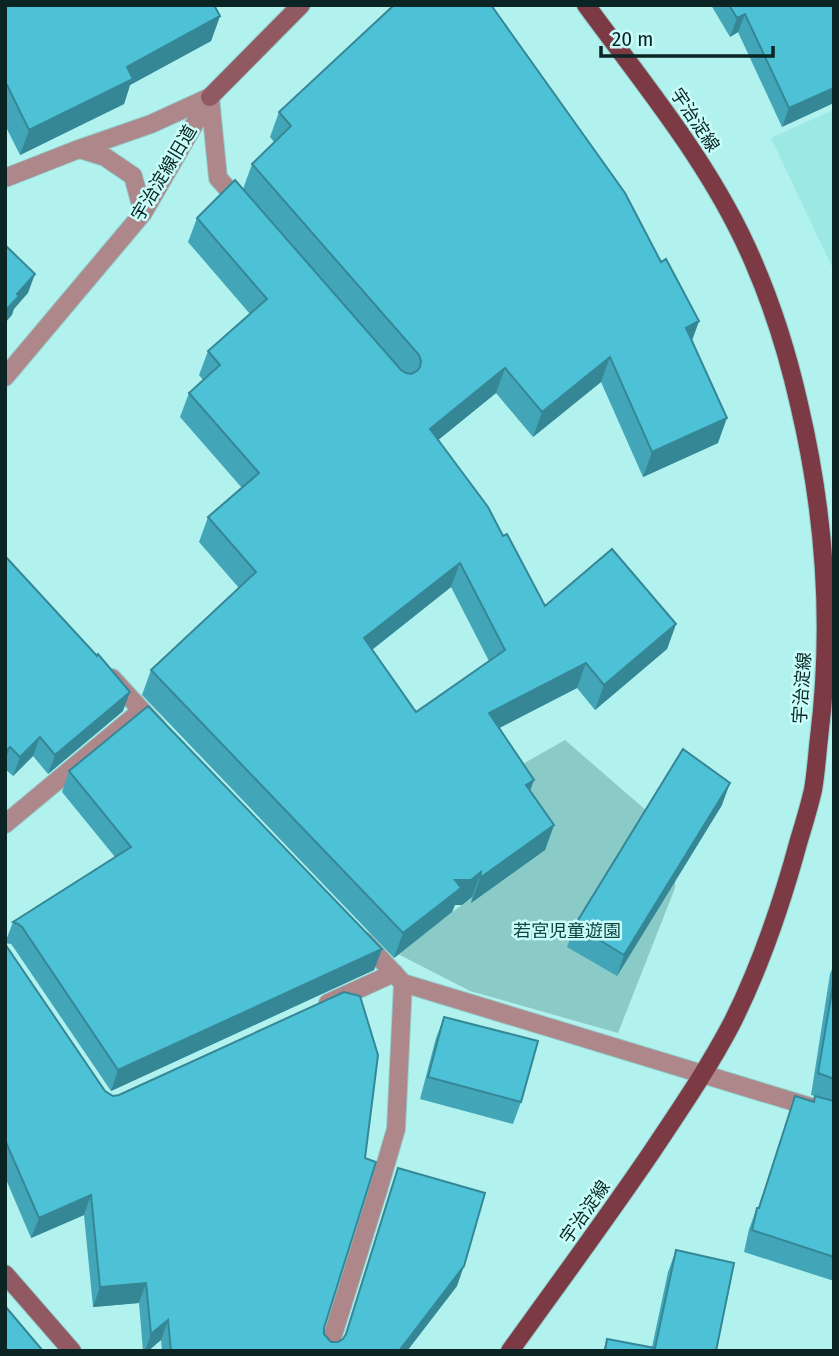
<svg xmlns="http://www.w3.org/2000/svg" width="839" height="1356" viewBox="0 0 839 1356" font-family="'Fira Sans Condensed','Noto Sans JP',sans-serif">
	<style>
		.built { fill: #9ce8e3 }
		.green { fill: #8acbc7 }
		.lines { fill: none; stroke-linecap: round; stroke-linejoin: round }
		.lane-casing { stroke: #93cdca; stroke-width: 20 }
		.street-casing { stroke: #93cdca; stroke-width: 20 }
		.secondary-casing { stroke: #93cdca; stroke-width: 20 }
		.primary-casing { stroke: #93cdca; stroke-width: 20 }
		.lane { stroke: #ae878b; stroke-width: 18 }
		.street { stroke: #ae878b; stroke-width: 18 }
		.secondary { stroke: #915a62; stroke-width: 18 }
		.primary { stroke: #7b3a44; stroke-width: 18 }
		.wall { fill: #42a6b8; fill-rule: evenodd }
		.shaded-wall { fill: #368796 }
		.building { fill: #4dc1d6; stroke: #368796; stroke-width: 2; fill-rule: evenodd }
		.labels { text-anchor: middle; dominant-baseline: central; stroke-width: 5; stroke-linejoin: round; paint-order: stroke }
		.street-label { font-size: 18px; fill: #0a2524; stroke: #c9fdf9 }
		.park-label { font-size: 18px; fill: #0c4341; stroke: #c9fdf9 }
	</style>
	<rect width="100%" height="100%" fill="#b1f2ee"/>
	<path class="built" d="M834,90v181l-63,-133 62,-28 -4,-19z"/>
	<path class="green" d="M565,740l112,97 -2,51 -57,145 -148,-42 -74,-38 148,-108 -32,-75z"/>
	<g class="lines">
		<g class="lane-casing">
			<path id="lane" d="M210,97l8,81 25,28
				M5,824l136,-113
				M328,1003l66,-30
				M328,1351l51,-164 17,-58 7,-146"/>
		</g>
		<g class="street-casing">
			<path id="street" d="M79,149l72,-25 59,-27
				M5,178l74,-29 26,8 28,19 10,37
				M5,377l138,-164 67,-116
				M112,678l45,49
				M364,941l39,42 431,131"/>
		</g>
		<g class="secondary-casing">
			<path id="secondary" d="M210,97l91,-92
				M5,1274l67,77"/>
		</g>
		<g class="primary-casing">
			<path id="primary" d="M510,1351c48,-67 97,-133 143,-201 28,-42 56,-83 79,-127 29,-58 50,-120 67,-183 5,-16 10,-33 14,-50 3,-17 4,-35 6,-52 14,-113 6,-224 -20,-334 -11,-49 -26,-97 -46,-143 -40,-94 -107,-174 -167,-256"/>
		</g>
		<use href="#lane" class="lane"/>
		<use href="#street" class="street"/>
		<use href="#secondary" class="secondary"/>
		<use href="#primary" class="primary"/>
	</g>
	<path class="wall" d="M5,5l215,11 -9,25 -81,44 -6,19 -104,51 -15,-30z
		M711,5h123l-52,122 -44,-95 -8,5z
		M279,112l382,150 38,59 -7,19 26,103 -75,34 -42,-95 -68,55 -37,-44 -58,47 65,96 42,70 131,18 -9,25 -72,61 -18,-22 -78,40 35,52 -4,10 24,35 -9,25 -74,53 1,-6 -10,8h-7l-3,7 -58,46 -252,-263 9,-25 88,-82 -40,-46 9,-25 34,-29 -62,-71 9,-24 14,-13 -4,-5 9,-24 42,-37 -62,-72 9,-24 46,-29 9,-25 22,-22 -4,-5zM451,587l38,74 -73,51 -44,-62z
		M5,556l118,155 -75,63 -15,-18 -20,20 -8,-7z
		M69,771l313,178 -8,21 -263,121 -97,-143 -3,-4 -6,-1 8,-21 102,-65 -53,-65z
		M722,805l-105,171 -50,-29 8,-22z
		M5,944l100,147 219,237v6l7,8h7l6,-4 47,-150 7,-20 59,118 -50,65h-245l-1,-11 -13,11h-5l-4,-48 -46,4 -9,-92 -53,23 -26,-61z
		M834,964v317l-90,-29 5,-23 8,-21h1l37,-112 18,6 2,-6 -4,-1 19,-121z
		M444,1017l77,85 -8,22 -93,-25 16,-61z
		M676,1250l40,101h-113l4,-12 45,8 16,-75z"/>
	<path class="shaded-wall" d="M745,14l-7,18 -8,5 7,-19z
		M220,16l-9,25 -81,44 -6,19 -104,51 9,-25 98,-63z
		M834,88v15l-52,24 7,-19z
		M35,274l-7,19 -14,16 -2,6 -7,8v-12l12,-17z
		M699,321l-9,25 -4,-18z
		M610,357l-9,25 -68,55 9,-25z
		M505,368l-9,25 -75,61 9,-25z
		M727,418l-9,25 -75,34 9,-25z
		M460,563l-9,24 -96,76 9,-25z
		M676,624l-9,25 -72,61 9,-25z
		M586,663l-9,25 -97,50 9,-25z
		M130,692l-7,19 -75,63 7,-19z
		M40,737l-7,19 -20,20 7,-19z
		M10,747l-5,14v-9z
		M534,780l-9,25 1,-20z
		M730,783l-8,22 -105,171 7,-21z
		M554,825l-9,25 -74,53 9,-25z
		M481,872l-9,25 -10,8h-7l-3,7 -58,46 9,-25 52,-53z
		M382,949l-8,21 -263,121 7,-21z
		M91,1195l-7,20 -53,23 8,-20z
		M464,1266l-7,20 -50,65h-8z
		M146,1283l-7,20 -46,4 7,-20z
		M168,1320l-7,20 -13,11h-3l6,-17z"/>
	<path class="building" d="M5,5h209l6,11 -93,51 6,12 -104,51 -22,-45h-2z
		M394,5h97l134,188 36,69 5,-3 33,62 -13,7 41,90 -75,34 -42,-95 -68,55 -37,-44 -75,61 58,78 15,29 4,-2 38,72 67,-57 64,75 -72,61 -18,-22 -97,50 45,67 -8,5 28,40 -74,53 1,-6 -10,8h-16l6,8 -58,45 -252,-263 105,-98 -48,-55 51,-44 -70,-80 31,-28 -12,-14 59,-52 -70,-81 38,-38 166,190 5,3 5,1 6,-3 3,-4 1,-6 -2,-6 -167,-191 39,-38 -12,-14zM460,563l45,87 -89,62 -52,-74z
		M729,5h105v83l-45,20 -44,-94 -8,4z
		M5,245l30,29 -18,20 2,2 -14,15z
		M5,556l92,100 1,-2 32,38 -75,63 -15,-18 -20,20 -10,-10 -5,5z
		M148,706l234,243 -264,121 -96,-143 -4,-3 -5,-2 118,-75 -62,-76z
		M683,749l47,34 -106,172 -49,-30z
		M5,944l100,147 8,5 6,-1 225,-103 16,4 18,59 -13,103 11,4 -52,166v6l7,8h7l5,-3 3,-5 52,-166 87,25 -21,73 -65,85h-228l-3,-31 -17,14 -5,-51 -46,4 -9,-92 -52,23 -34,-78z
		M834,979v100l-16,-6z
		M444,1017l94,24 -17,61 -93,-25z
		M795,1096l19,6 1,-6 19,5v156l-82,-27 5,-22h2z
		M676,1250l58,13 -18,88h-111l2,-12 48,9z
		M5,1306l38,45h-38z"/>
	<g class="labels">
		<g class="street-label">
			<text transform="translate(695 120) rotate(56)">宇治淀線</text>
			<text transform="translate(164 173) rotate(-59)">宇治淀線旧道</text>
			<text transform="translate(802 688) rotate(-86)">宇治淀線</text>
			<text transform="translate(585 1212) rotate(-55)">宇治淀線</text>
		</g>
		<g class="park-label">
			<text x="567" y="931">若宮児童遊園</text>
		</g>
	</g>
	<rect width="839" height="1356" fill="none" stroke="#0a2524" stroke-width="14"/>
	<path d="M601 46v10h172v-10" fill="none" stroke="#0a2524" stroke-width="3.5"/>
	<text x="612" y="46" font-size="21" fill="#0a2524" stroke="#c9fdf9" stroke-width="5" paint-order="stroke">20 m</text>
</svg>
